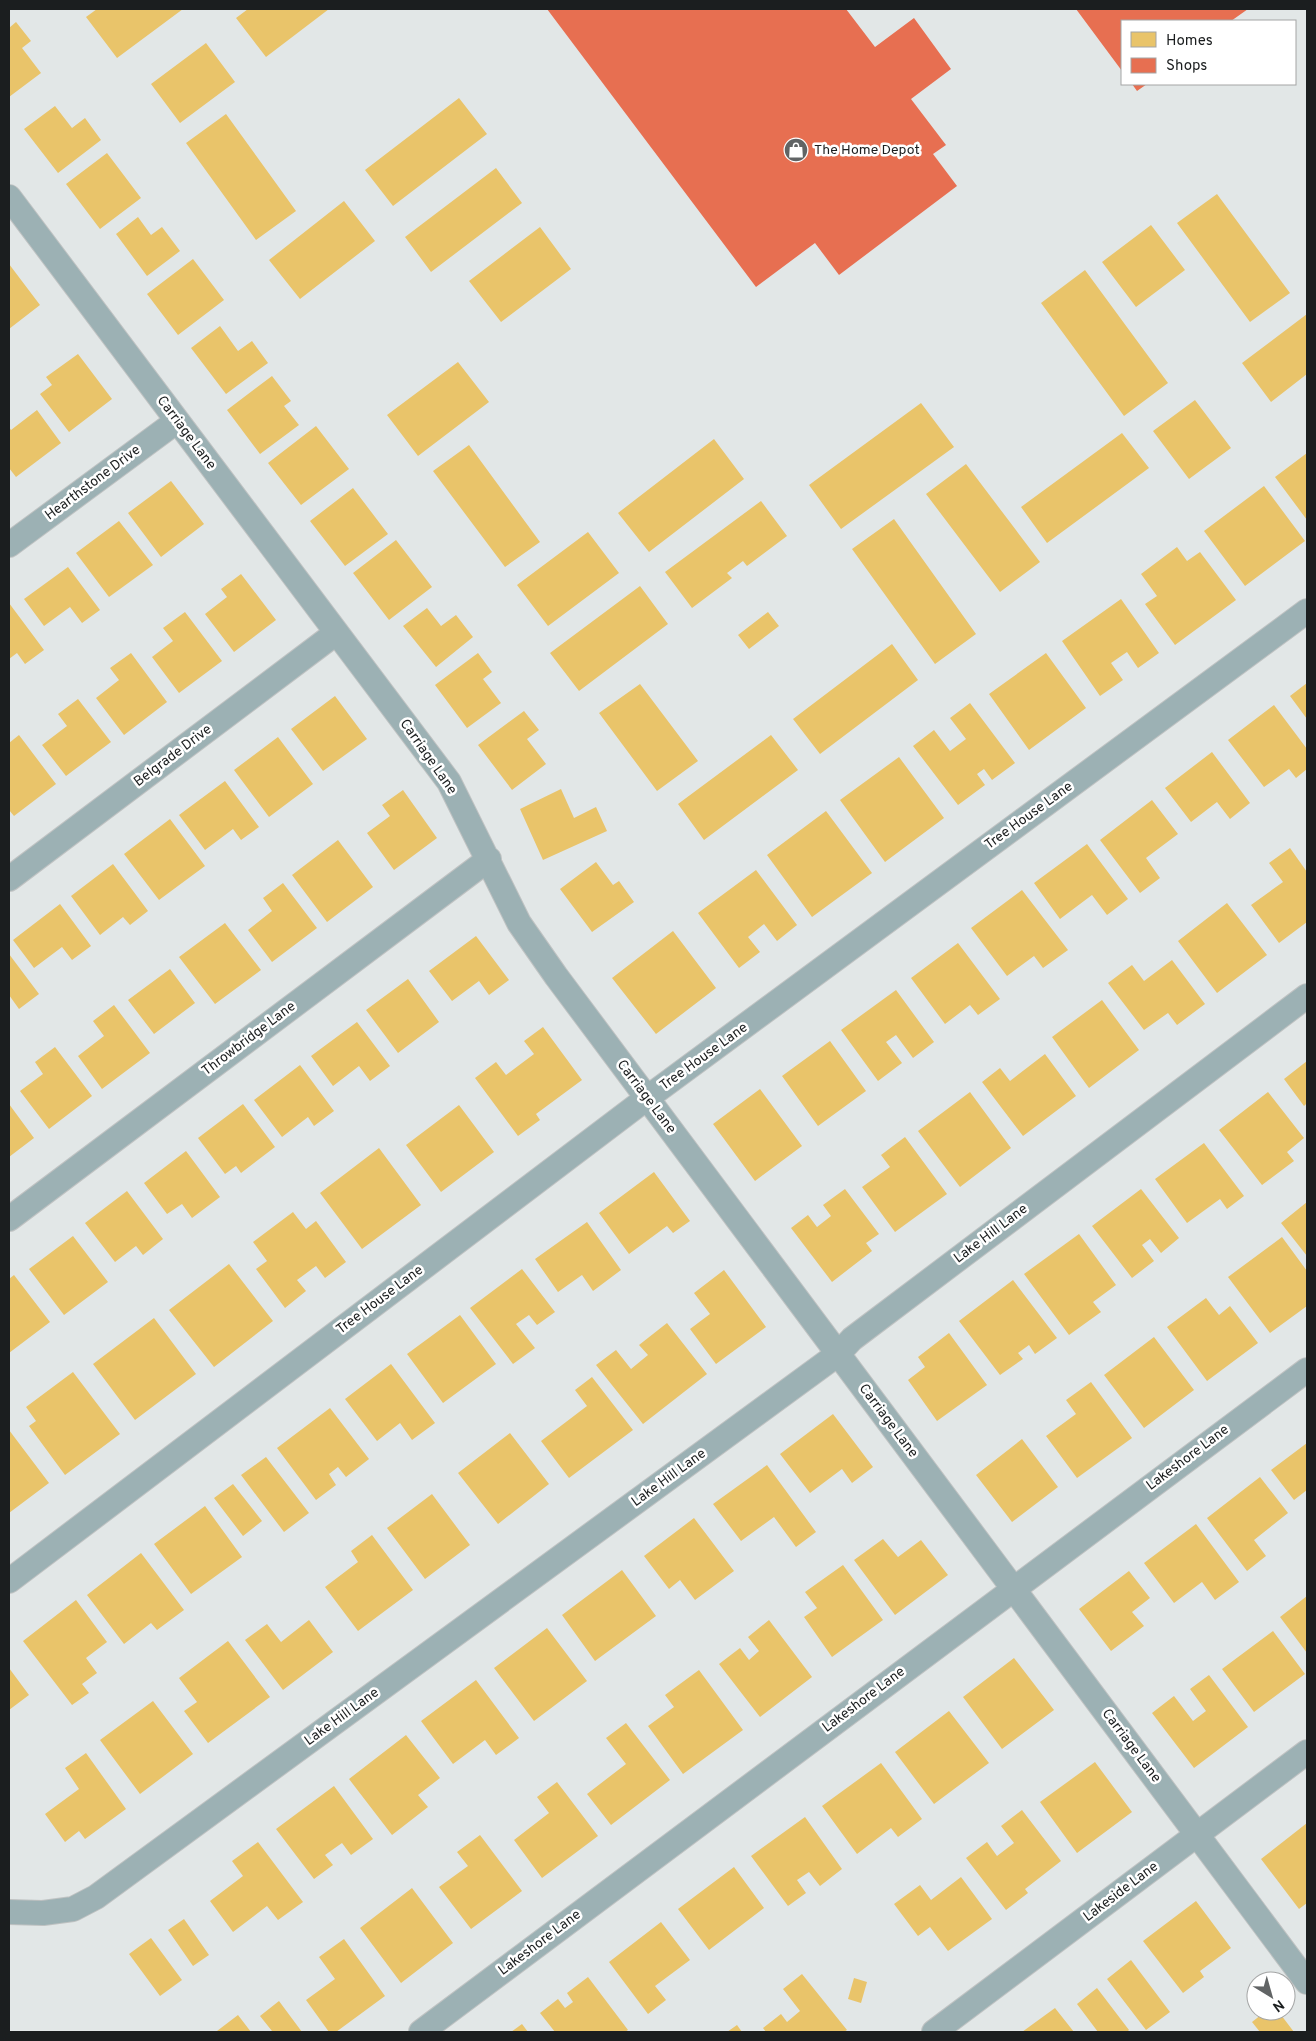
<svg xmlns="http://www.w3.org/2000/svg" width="1316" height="2041" viewBox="0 0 1316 2041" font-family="Overpass,sans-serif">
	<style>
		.homes { fill: #e9c46a }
		.shops { fill: #e76f51 }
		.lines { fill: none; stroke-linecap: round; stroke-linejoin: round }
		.street-casing { stroke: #bfc2c2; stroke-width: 26 }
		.street { stroke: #9cb1b4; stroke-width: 24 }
		.labels { text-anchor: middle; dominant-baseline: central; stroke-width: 5; stroke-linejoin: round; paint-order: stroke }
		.poi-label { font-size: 14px; fill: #1b1e1f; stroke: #fff; text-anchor: start }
		.street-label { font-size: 14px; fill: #1b1e1f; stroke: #fff }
	</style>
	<rect width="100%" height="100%" fill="#e2e7e7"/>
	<path class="homes" d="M97,9h86l-66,49 -31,-41z
		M248,9h81l-63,48 -30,-39z
		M16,22l15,19 -9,7 19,25 -32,24v-69z
		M206,43l29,39 -55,41 -29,-39z
		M459,98l28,36 -94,72 -28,-36z
		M55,106l17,22 13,-10 16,22 -43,33 -34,-44z
		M226,114l70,97 -40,29 -70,-97z
		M107,153l34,45 -41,31 -34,-45z
		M496,168l26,35 -91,69 -26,-35z
		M1217,194l73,99 -40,29 -73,-99z
		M344,201l31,40 -75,58 -31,-39z
		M138,217l13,18 11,-8 18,24 -33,25 -31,-42z
		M1151,225l34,45 -49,37 -34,-45z
		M540,227l31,42 -70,53 -32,-41z
		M193,259l31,41 -46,35 -31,-41z
		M9,264l31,41 -31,24z
		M1085,270l83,113 -44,33 -83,-113z
		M1307,314v60l-36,28 -29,-39z
		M220,326l18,25 14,-10 16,22 -42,31 -35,-46z
		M78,354l34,45 -43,33 -29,-38 12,-9 -6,-8z
		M458,362l31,40 -71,54 -31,-41z
		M272,376l19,25 -7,5 15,19 -39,29 -33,-44z
		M1195,400l36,48 -42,31 -36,-48z
		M921,403l33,44 -113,82 -32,-44z
		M37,410l24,33 -45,34 -7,-9v-41l2,3z
		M316,426l33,43 -48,36 -33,-42z
		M1122,433l27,35 -102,75 -26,-36z
		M714,439l30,40 -95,73 -31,-39z
		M469,445l71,97 -35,25 -72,-96z
		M1307,453v67l-32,-43z
		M966,464l74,98 -40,30 -74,-98z
		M171,481l33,43 -43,33 -33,-44z
		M1264,486l41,55 -60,45 -41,-55z
		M353,488l35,46 -43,32 -35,-45z
		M761,501l26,35 -40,30 -4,-5 -16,12 5,5 -40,30 -27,-36z
		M894,519l82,115 -41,30 -83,-115z
		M119,521l34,44 -44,32 -33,-44z
		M588,532l31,41 -71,53 -31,-41z
		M396,540l36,47 -43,33 -36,-47z
		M1177,547l10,14 13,-9 36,48 -61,45 -30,-41 12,-8 -16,-22z
		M68,567l32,43 -18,13 -12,-16 -26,19 -20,-27z
		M241,574l35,46 -42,32 -29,-38 22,-17 -6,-8z
		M640,586l28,38 -89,67 -29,-38z
		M1121,599l38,54 -21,15 -11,-16 -16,11 12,17 -23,16 -38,-55z
		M9,603l35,47 -19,14 -8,-11 -8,6z
		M427,608l14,18 15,-11 17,22 -37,30 -33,-41z
		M185,612l37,49 -43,32 -27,-36 21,-16 -10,-13z
		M768,612l11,14 -30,23 -11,-14z
		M892,644l26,36 -98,74 -27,-35z
		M131,653l36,49 -43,33 -28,-37 23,-18 -9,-12z
		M478,653l14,19 -9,7 18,24 -34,25 -32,-43z
		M1046,653l40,55 -57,42 -40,-56z
		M1307,683v36l-17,-23z
		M640,684l58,77 -41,30 -58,-78z
		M335,696l32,43 -44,32 -32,-42z
		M78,699l33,43 -45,34 -24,-31 25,-19 -9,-12z
		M970,703l45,60 -23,17 -8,-11 -7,5 8,11 -27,20 -45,-59 21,-16 16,21 16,-12 -16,-21z
		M1274,705l33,44v20l-11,9 -7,-9 -25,18 -36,-47z
		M524,711l15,19 -12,9 19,25 -34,26 -34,-45z
		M19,735l37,49 -42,32 -5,-6v-67z
		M771,735l27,35 -94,70 -26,-36z
		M278,737l35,47 -44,33 -35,-47z
		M1212,752l38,51 -20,16 -13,-17 -26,20 -26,-34z
		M899,757l45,61 -59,44 -45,-62z
		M225,781l34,46 -18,13 -8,-11 -28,21 -26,-35z
		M561,789l13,29 22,-11 11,24 -64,29 -23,-51z
		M403,790l34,48 -43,32 -27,-37 23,-17 -8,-11z
		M1152,800l26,34 -32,24 14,20 -20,15 -40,-53z
		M826,811l46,62 -60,44 -45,-62z
		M170,819l35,47 -46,34 -35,-46z
		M338,840l35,47 -46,35 -35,-47z
		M1087,844l41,55 -21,16 -15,-20 -32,24 -26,-36z
		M1290,848l17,24v50l-28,21 -28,-38 32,-23 -14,-19z
		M596,862l17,23 6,-4 15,21 -42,30 -32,-43z
		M113,864l35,47 -18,14 -7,-8 -23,18 -29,-39z
		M756,870l41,55 -20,16 -13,-17 -16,13 12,15 -21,16 -41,-55z
		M283,883l34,45 -45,34 -24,-32 24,-19 -9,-13z
		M1022,890l46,60 -25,18 -9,-12 -27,20 -36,-48z
		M1227,903l40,52 -50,38 -39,-52z
		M60,904l31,42 -19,14 -10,-13 -28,21 -21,-28z
		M225,923l36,47 -46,34 -36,-47z
		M673,931l43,57 -60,46 -44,-56z
		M476,936l33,44 -20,15 -10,-14 -27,20 -23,-30z
		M958,943l42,56 -22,16 -8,-10 -25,19 -34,-46z
		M9,954l30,40 -20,15 -10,-14z
		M1172,960l33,44 -28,21 -9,-12 -24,17 -36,-47 24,-18 12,16z
		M170,969l25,34 -41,31 -26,-34z
		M408,979l31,43 -41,31 -32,-43z
		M896,990l38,52 -21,16 -17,-23 -10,7 16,21 -24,18 -37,-51z
		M1102,1000l37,50 -50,38 -37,-51z
		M114,1005l36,48 -48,36 -24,-33 26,-20 -11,-15z
		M357,1022l33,44 -20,15 -11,-15 -26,20 -22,-30z
		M543,1027l39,53 -46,34 4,6 -22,16 -43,-58 21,-16 10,13 28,-21 -10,-13z
		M830,1041l36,50 -48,35 -36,-50z
		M55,1047l37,49 -43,33 -29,-38 23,-17 -8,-12z
		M1045,1054l31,42 -53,40 -41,-54 18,-14 10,13z
		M1307,1061v42l-3,3 -20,-27z
		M300,1065l34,46 -20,15 -6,-9 -26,20 -28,-37z
		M760,1089l42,57 -47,35 -42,-57z
		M970,1092l41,56 -51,39 -42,-56z
		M1268,1092l36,46 -17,14 7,9 -32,24 -43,-55z
		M9,1104l25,34 -25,19z
		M243,1104l32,43 -34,26 -5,-7 -11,8 -27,-36z
		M459,1105l35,47 -53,40 -35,-47z
		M905,1137l42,57 -52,38 -33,-45 28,-20 -9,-12z
		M1204,1143l40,53 -17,13 -7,-10 -33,24 -32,-44z
		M379,1148l42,57 -59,44 -42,-56z
		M186,1151l34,46 -28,21 -10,-14 -15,10 -23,-31z
		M654,1172l36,49 -17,12 -6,-7 -38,28 -30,-41z
		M845,1189l34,45 -13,9 6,8 -40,31 -41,-54 17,-13 9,12 14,-11 -8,-11z
		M1141,1189l38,49 -18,15 -11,-14 -8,6 12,16 -22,17 -40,-52z
		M127,1191l36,48 -20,16 -7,-9 -21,16 -30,-39z
		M1307,1202v54l-26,-33z
		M293,1212l13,17 10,-8 30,41 -21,16 -9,-12 -19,14 9,11 -21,17 -29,-39 11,-8 -14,-19z
		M587,1222l34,48 -28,21 -11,-16 -24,17 -23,-33z
		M1079,1234l37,51 -23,17 8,10 -32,23 -45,-61z
		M73,1236l35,46 -44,33 -35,-46z
		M1282,1237l25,34v35l-37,27 -42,-56z
		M229,1264l44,57 -59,46 -45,-57z
		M522,1269l33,43 -18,13 -8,-10 -13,9 19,24 -22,16 -43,-56z
		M724,1270l42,57 -50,37 -26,-35 20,-15 -16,-21z
		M14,1275l36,47 -41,31v-74z
		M1013,1280l44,58 -22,16 -6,-9 -11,8 5,6 -23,16 -41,-54z
		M1206,1298l13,17 11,-9 28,37 -51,38 -40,-54z
		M460,1315l36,49 -53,39 -36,-49z
		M154,1318l42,56 -61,46 -42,-56z
		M667,1323l40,51 -64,50 -47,-59 20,-15 15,19 17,-14 -9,-10z
		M949,1333l38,52 -50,36 -29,-41 17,-13 -7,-10z
		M1154,1337l40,53 -50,38 -40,-53z
		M391,1364l44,59 -23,17 -12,-17 -23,18 -32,-42z
		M73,1372l47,62 -55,41 -36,-49 7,-5 -10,-14z
		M592,1377l41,53 -64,48 -28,-37 46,-35 -12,-16z
		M1091,1382l41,56 -55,40 -31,-42 30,-22 -10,-14z
		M330,1408l39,51 -23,18 -8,-10 -9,7 7,11 -20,15 -39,-52z
		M833,1414l40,53 -21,16 -10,-14 -32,24 -30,-39z
		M9,1430l40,53 -40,30z
		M510,1433l39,51 -51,40 -40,-51z
		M1022,1439l36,48 -46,35 -36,-47z
		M1307,1443v47l-13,10 -23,-30z
		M266,1457l43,56 -25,19 -43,-57z
		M767,1465l49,67 -20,15 -22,-30 -33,24 -28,-37z
		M1260,1477l28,36 -34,27 12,16 -19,15 -40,-53z
		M233,1484l29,37 -19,15 -29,-38z
		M432,1494l38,51 -45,34 -38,-51z
		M205,1506l37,51 -51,37 -37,-50z
		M694,1518l40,53 -39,29 -15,-20 -11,9 -25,-33z
		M1196,1524l43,58 -24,18 -13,-18 -28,21 -30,-40z
		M372,1535l41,55 -55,41 -33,-44 33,-25 -7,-11z
		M883,1539l15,18 23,-17 27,35 -53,40 -41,-55z
		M141,1553l43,57 -27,20 -6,-7 -27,21 -37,-49z
		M843,1565l40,55 -51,37 -28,-40 13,-9 -12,-16z
		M622,1570l34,46 -61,45 -33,-46z
		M1129,1571l21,27 -18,14 12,14 -33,25 -32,-42z
		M1307,1596v57l-27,-36z
		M76,1600l31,42 -21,16 11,15 -15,11 7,9 -17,12 -49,-64z
		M309,1620l24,32 -50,38 -38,-50 22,-16 14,18z
		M769,1620l43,57 -52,40 -41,-53 21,-16 9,12 10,-9 -11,-14z
		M547,1628l40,53 -53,40 -40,-53z
		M1273,1631l32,43 -51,38 -32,-43z
		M228,1641l42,56 -62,46 -24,-32 13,-9 -18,-24z
		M1014,1658l40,52 -52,39 -39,-52z
		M9,1668l20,27 -20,15z
		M699,1670l44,60 -60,44 -35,-48 26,-19 -9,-12z
		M1209,1675l39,52 -54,41 -42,-55 22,-17 19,25 13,-10 -16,-22z
		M476,1680l43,58 -23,17 -11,-15 -32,24 -32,-43z
		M153,1701l40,53 -53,40 -40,-54z
		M949,1711l40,52 -55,41 -39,-52z
		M626,1723l44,57 -59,45 -24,-31 39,-30 -20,-26z
		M406,1735l34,43 -22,17 10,12 -36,28 -43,-56z
		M86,1753l40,56 -41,30 -6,-8 -14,11 -20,-28 34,-25 -14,-21z
		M1095,1762l37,50 -55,41 -37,-51z
		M881,1763l41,56 -24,18 -7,-9 -34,26 -35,-48z
		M557,1782l41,54 -56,42 -28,-38 35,-27 -12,-16z
		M334,1786l39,53 -22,16 -9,-12 -17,12 8,10 -19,14 -38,-50z
		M1022,1810l39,51 -36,28 3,4 -22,17 -40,-52 21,-16 10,14 17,-13 -13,-17z
		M805,1817l37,52 -22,17 -11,-14 -12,8 9,13 -18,13 -37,-50z
		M1307,1823v80l-8,6 -38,-50z
		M480,1835l42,56 -51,38 -32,-42 29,-21 -11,-14z
		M258,1842l45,60 -25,18 -11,-14 -34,26 -23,-31 33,-25 -11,-15z
		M734,1867l30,41 -55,42 -31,-41z
		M961,1877l31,42 -44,32 -18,-24 -12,9 -24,-32 26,-19 11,15z
		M412,1888l41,55 -52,40 -41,-55z
		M1196,1901l35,47 -31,23 4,6 -21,16 -40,-52z
		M184,1919l25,36 -16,11 -25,-36z
		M661,1922l29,38 -35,26 11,14 -18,14 -39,-52z
		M151,1938l31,42 -22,16 -31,-42z
		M344,1939l41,57 -49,36h-7l-23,-32 29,-21 -16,-22z
		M1131,1960l39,52 -24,18 -39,-51z
		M802,1974l45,56 -3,2h-78l-3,-4 18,-14 6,8 13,-11 -17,-22z
		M588,1977l40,53 -3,2h-70l-15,-19 18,-14 7,9 8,-6 -6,-9z
		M854,1978l13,4 -6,21 -13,-4z
		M1097,1988l32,42 -2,2h-29l-21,-28z
		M279,2001l23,31h-32l2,-1 -12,-15z
		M1055,2008l19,24h-52z
		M1266,2011h12l16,21h-34l-8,-10z
		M238,2015l13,17h-33l-1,-1z
		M522,2024l6,8h-17z
		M737,2025l5,7h-15z"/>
	<path class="shops" d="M547,9h299l29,38 39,-29 37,51 -40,30 35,46 -13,9 24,32 -118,89 -24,-32 -59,44z
		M1076,9h172l-17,12h-109v50z
		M1132,84h15l-10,7z"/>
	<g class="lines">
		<g class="street-casing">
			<path id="street" d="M9,197l440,585 70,141 37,53 751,1006
				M9,545l168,-124
				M9,879l327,-246
				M9,1219l480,-360
				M9,1581l638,-483 660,-487
				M9,1912l34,1 30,-4 23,-12 742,-543 14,-15 455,-343
				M421,2032l886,-662
				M934,2032l373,-280"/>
		</g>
		<use href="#street" class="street"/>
	</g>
	<defs>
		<g id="shop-disc" transform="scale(1.25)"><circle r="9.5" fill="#616465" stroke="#fff"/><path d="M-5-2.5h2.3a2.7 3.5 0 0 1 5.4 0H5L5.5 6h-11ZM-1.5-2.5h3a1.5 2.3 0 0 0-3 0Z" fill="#fff"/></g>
	</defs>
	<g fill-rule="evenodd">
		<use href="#shop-disc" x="796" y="150"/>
	</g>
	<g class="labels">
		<g class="poi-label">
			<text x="814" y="150">The Home Depot</text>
		</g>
		<g class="street-label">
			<text transform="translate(186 433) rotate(53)">Carriage Lane</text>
			<text transform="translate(93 483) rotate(-37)">Hearthstone Drive</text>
			<text transform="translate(173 756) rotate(-37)">Belgrade Drive</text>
			<text transform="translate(428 757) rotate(55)">Carriage Lane</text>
			<text transform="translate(1029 816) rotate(-36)">Tree House Lane</text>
			<text transform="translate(249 1039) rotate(-37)">Throwbridge Lane</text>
			<text transform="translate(704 1057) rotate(-36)">Tree House Lane</text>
			<text transform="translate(646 1097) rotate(53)">Carriage Lane</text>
			<text transform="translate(991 1234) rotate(-37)">Lake Hill Lane</text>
			<text transform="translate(380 1300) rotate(-37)">Tree House Lane</text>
			<text transform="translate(888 1421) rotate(53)">Carriage Lane</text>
			<text transform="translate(1188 1458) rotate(-37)">Lakeshore Lane</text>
			<text transform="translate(669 1478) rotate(-36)">Lake Hill Lane</text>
			<text transform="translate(864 1700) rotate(-37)">Lakeshore Lane</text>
			<text transform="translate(342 1717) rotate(-36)">Lake Hill Lane</text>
			<text transform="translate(1131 1746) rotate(53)">Carriage Lane</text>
			<text transform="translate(1121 1892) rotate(-37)">Lakeside Lane</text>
			<text transform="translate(540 1943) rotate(-37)">Lakeshore Lane</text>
		</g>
	</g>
	<rect width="1316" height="2041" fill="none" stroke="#1b1e1f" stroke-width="20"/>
	<rect x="1121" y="20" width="175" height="65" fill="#ffffff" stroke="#a4a5a5"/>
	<rect x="1131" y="32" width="25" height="15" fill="#e9c46a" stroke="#a4a5a5"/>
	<text x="1166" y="45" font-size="15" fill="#1b1e1f">Homes</text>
	<rect x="1131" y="58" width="25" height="15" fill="#e76f51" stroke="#a4a5a5"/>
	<text x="1166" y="70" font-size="15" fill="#1b1e1f">Shops</text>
	<g transform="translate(1271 1996) rotate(143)"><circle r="24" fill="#ffffff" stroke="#a4a5a5"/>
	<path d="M0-4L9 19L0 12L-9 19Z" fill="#616465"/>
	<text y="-8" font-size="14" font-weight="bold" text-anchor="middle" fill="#1b1e1f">N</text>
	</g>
</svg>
